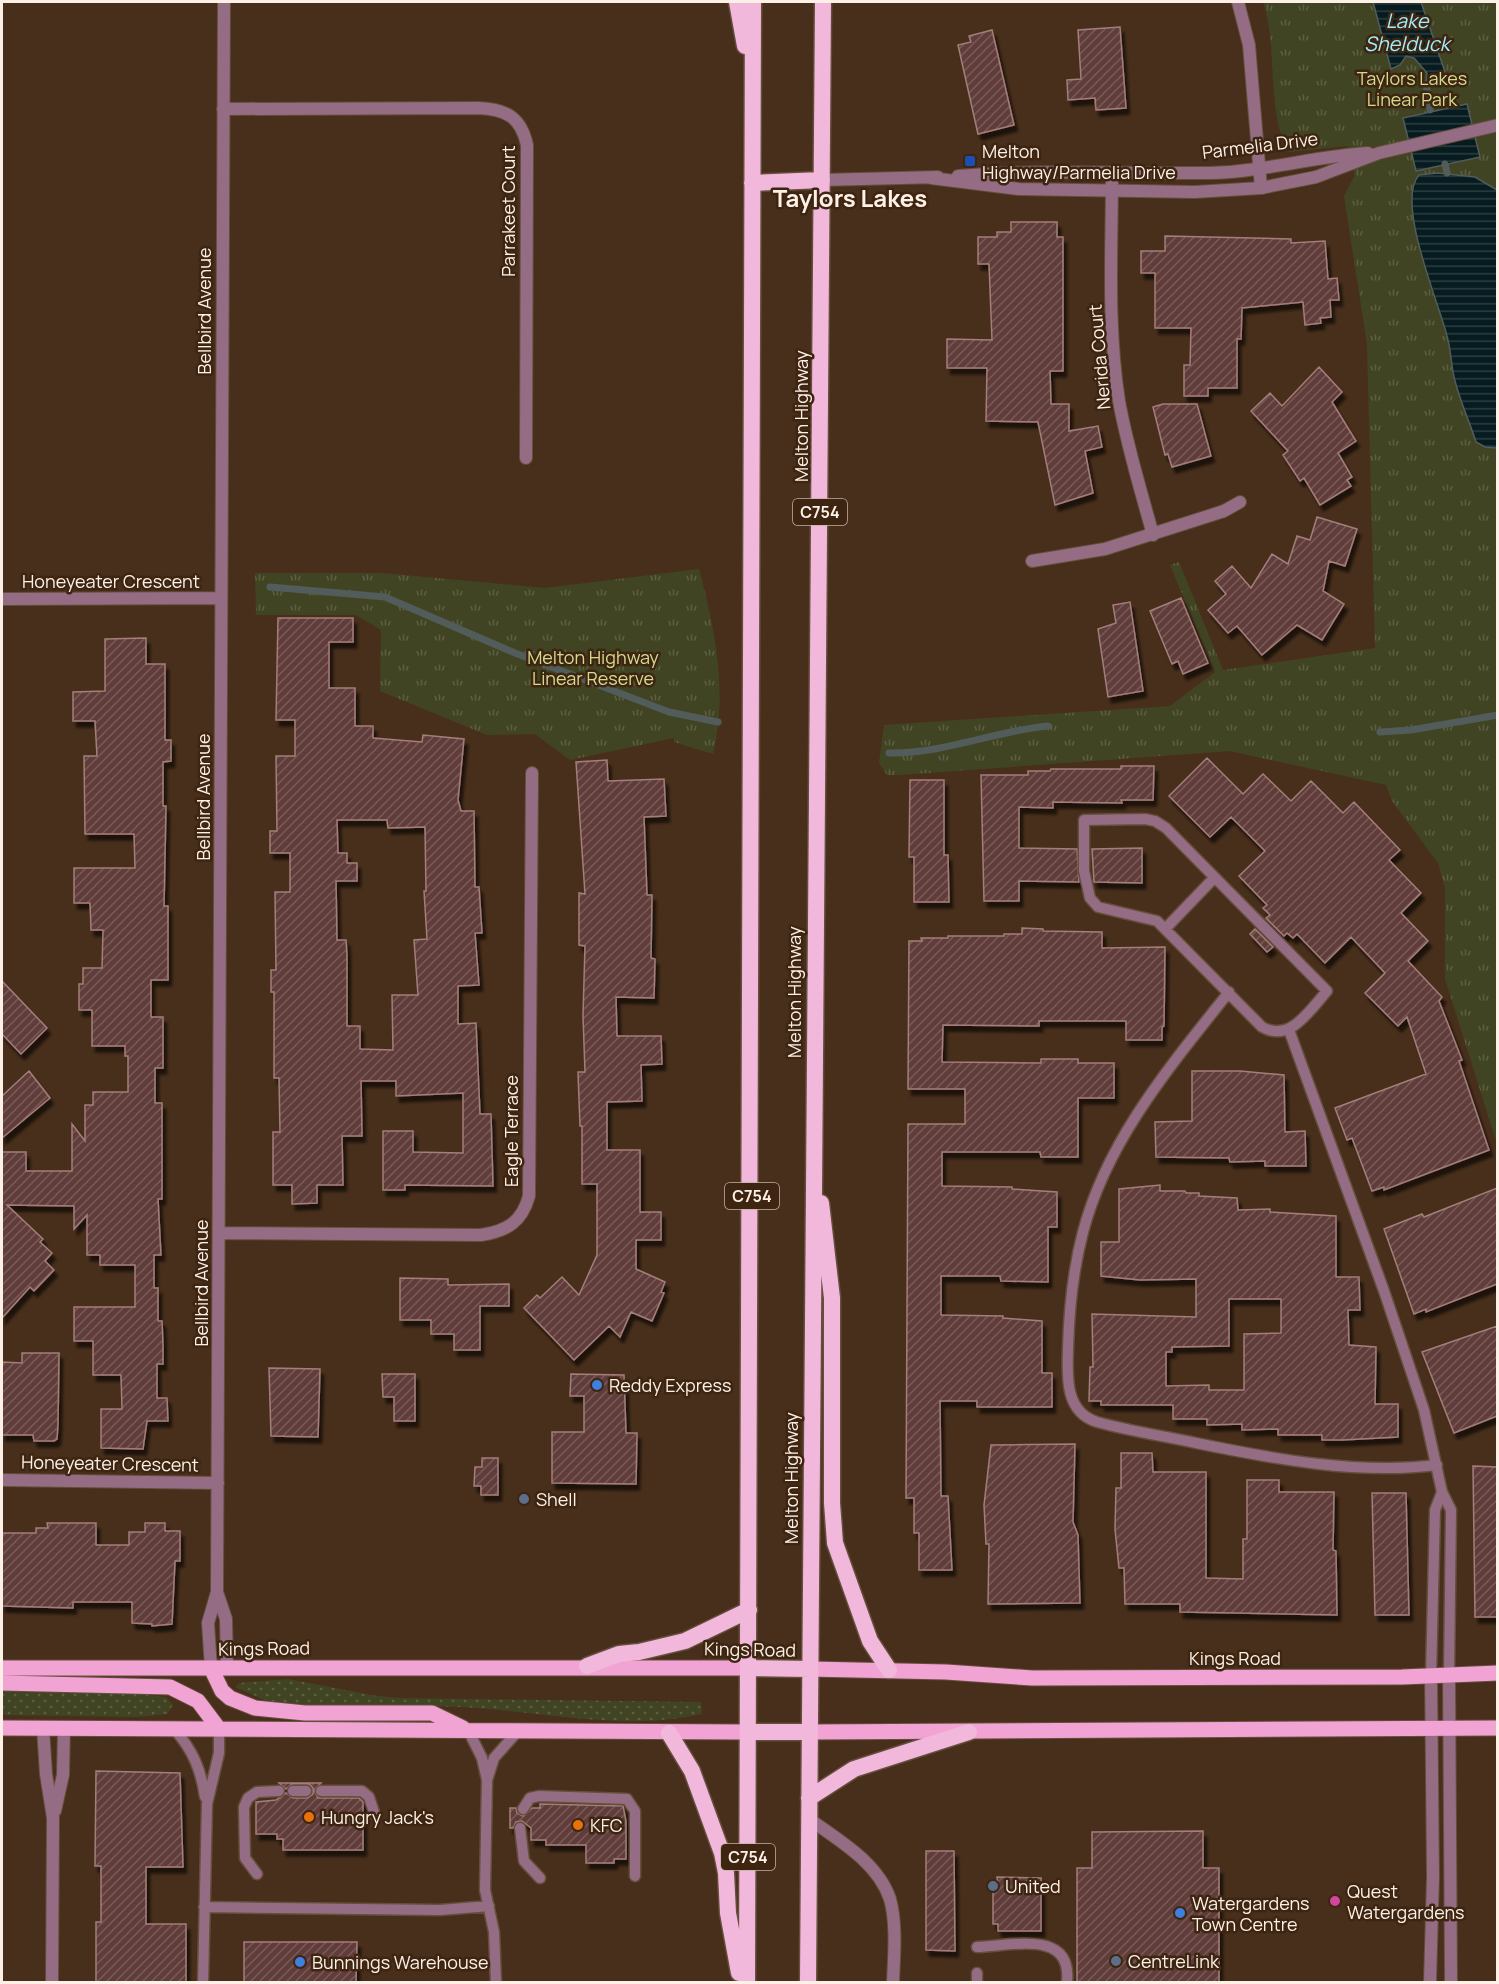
<svg xmlns="http://www.w3.org/2000/svg" width="1499" height="1984" viewBox="0 0 1499 1984" font-family="Manrope,sans-serif">
	<style>
		.grass { fill: url(#grass-dots) }
		.park { fill: url(#park-tufts) }
		.water { fill: url(#water-rules); stroke: #515c5b; stroke-width: 1.5 }
		.lines { fill: none; stroke-linecap: round; stroke-linejoin: round }
		.stream { stroke: #515c5b; stroke-width: 7 }
		.building { fill: url(#building-hatch); stroke: #a47e7a; stroke-width: 1.5; fill-rule: evenodd; filter: url(#shadow) }
		.service-casing { stroke: #654e3b; stroke-width: 13 }
		.minor-casing { stroke: #654e3b; stroke-width: 14 }
		.tertiary-casing { stroke: #654e3b; stroke-width: 14 }
		.primary-casing { stroke: #654e3b; stroke-width: 17 }
		.trunk-casing { stroke: #654e3b; stroke-width: 19 }
		.service { stroke: #946d84; stroke-width: 10 }
		.minor { stroke: #946d84; stroke-width: 12 }
		.tertiary { stroke: #946d84; stroke-width: 12 }
		.primary { stroke: #f1a3d3; stroke-width: 15 }
		.trunk { stroke: #f2b8dc; stroke-width: 16 }
		.transit-dot { fill: #1a4fb4; stroke: #3d2511; stroke-width: 2 }
		.shop-dot { fill: #3f7fe0; stroke: #3d2511; stroke-width: 2 }
		.service-dot { fill: #5c6f8a; stroke: #3d2511; stroke-width: 2 }
		.food-dot { fill: #e8710a; stroke: #3d2511; stroke-width: 2 }
		.hotel-dot { fill: #d1479c; stroke: #3d2511; stroke-width: 2 }
		.labels { text-anchor: middle; dominant-baseline: central; stroke-width: 5; stroke-linejoin: round; paint-order: stroke }
		.shield { fill: #3d2511; stroke: #c3b3a6; stroke-width: 1.5 }
		.shield-label { font-size: 16px; font-weight: bold; fill: #fdf0e6 }
		.park-label { font-size: 18px; fill: #d4db8e; stroke: #3d2511 }
		.street-label { font-size: 18px; fill: #fdf0e6; stroke: #3d2511 }
		.poi-label { font-size: 18px; fill: #fdf0e6; stroke: #3d2511; text-anchor: start }
		.water-label { font-size: 20px; font-style: italic; fill: #9fedfd; stroke: #3d2511 }
		.district-label { font-size: 24px; font-weight: bold; fill: #fdf0e6; stroke: #3d2511 }
	</style>
	<defs>
		<pattern id="grass-dots" width="8" height="8" patternUnits="userSpaceOnUse" patternTransform="scale(1.5)"><rect width="8" height="8" fill="#414422"/><path d="M2 2h.1M6 6h.1" fill="none" stroke="#5d5f42" stroke-width="1.8" stroke-linecap="round"/></pattern>
		<pattern id="park-tufts" width="24" height="20" patternUnits="userSpaceOnUse" patternTransform="scale(1.5)"><rect width="24" height="20" fill="#414422"/><path d="M3 7l-1-3M5 7V3M7 7l1-3M15 17l-1-3M17 17v-4M19 17l1-3" fill="none" stroke="#5d5f42"/></pattern>
		<pattern id="water-rules" width="6" height="5" patternUnits="userSpaceOnUse" patternTransform="scale(1.5)"><rect width="6" height="5" fill="#071c20"/><path d="M0 2.5h6" fill="none" stroke="#2c3d40"/></pattern>
		<pattern id="building-hatch" width="6" height="6" patternUnits="userSpaceOnUse" patternTransform="scale(1.5)"><rect width="6" height="6" fill="#603e3b"/><path d="M-1 1l2-2M0 6l6-6M5 7l2-2" fill="none" stroke="#785a57"/></pattern>
		<filter id="shadow"><feDropShadow dx="3.5" dy="6" stdDeviation="1.5" flood-color="#0009"/></filter>
	</defs>
	<rect width="100%" height="100%" fill="#482f1b"/>
	<path class="grass" d="M288,1679l89,17 23,2 301,4 1,12c-80,18 -161,-3 -241,-7 -55,-2 -110,0 -164,-1l-26,-3 -36,-16 4,-4z
		M2,1691l109,-1 55,7 7,8 -6,9 -30,3 -135,-2z"/>
	<path class="park" d="M1263,2h234v1142l-52,-165v-91l-7,-25 -46,-62 -6,-16 -156,-34 -330,24h-13l-8,-12 5,-38 286,-19 45,-34 -45,-107 9,-3 44,108 152,-22 -8,-304 -23,-148 11,-21 -7,-29 -59,6c-24,-42 -10,-103 -26,-150z
		M699,569c16,60 29,123 14,185l-39,-12v-4l-104,22 -35,-26 -48,1 -107,-44 1,-61 -25,-15h-100l-1,-42h127l163,15z"/>
	<path class="water" d="M1373,2h48l24,70 -7,14 -12,-2 1,-11 -13,-15 -8,-2 -6,9 -9,4z
		M1467,104l13,53 -64,14 -13,-53z
		M1438,173l37,4 22,13v258l-12,-1 -9,-5c-7,-22 -17,-43 -22,-65 -3,-13 -3,-27 -7,-41 -8,-33 -52,-134 -28,-161z"/>
	<g class="lines">
		<path class="stream" d="M1426,84l4,26
			M1445,164l2,9
			M270,587l115,10 130,56 154,59 49,10
			M1380,732l31,-2 87,-15
			M889,753c54,1 105,-22 159,-27"/>
	</g>
	<path class="building" d="M1120,27l6,81 -30,2 -1,-12 -27,2 -1,-20 14,-1 -3,-49z
		M992,30l22,95 -36,9 -20,-89 13,-3 -2,-6z
		M1011,222h46v15h6v134h-13l1,33h18v27l29,-5 4,21 -17,4 8,42 -38,12 -17,-83 -52,-1 1,-53h-40v-29l45,1 -3,-76h-11v-27h19v-5h14z
		M1165,236l126,3v4l34,-2 3,38 9,-1 2,22h-9l1,17 -11,1 1,5 -16,2 -2,-23 -61,6 -1,31h-4v49h-29v8h-24v-31h6l1,-37h-36v-55h-14v-22h24z
		M1319,367l23,25 -10,10 24,39 -18,12 14,24 -5,3 4,6 -31,19 -16,-27 -4,3 -17,-26 5,-4 -37,-40 19,-18 12,13z
		M1163,404h34l14,52 -39,11 -4,-13 -3,1 -12,-48z
		M1317,517l40,12 -12,37 -16,-5 -6,30 21,13 -22,36 -25,-15 -35,30 -25,-29 -9,7 -20,-23 18,-16 -11,-13 17,-15 19,22 21,-34 16,10 9,-28 13,4z
		M1181,598l27,65 -25,11 -5,-13 -6,3 -22,-53z
		M1130,602l13,89 -35,6 -10,-68 18,-6 -3,-18z
		M278,618h75v24h-24v46h26v38h18v12l49,4 1,-7 41,4 -6,61 3,11h13l1,76h4l3,46h-7l4,52 -21,1v38l18,-1 4,91h11l2,72 -88,-1v5h-22v-59h30v21l50,1v-60l-67,3v-15h-35l1,55h-20l1,49h-26v18l-25,1v-19h-19v-53h7l-1,-54h-5v-86h-3v-22h5l-1,-78h15v-39h-20v-22h7l-1,-75h19v-36h-19zM337,820h50l1,8 37,-1 1,64h-2l3,48 -13,1 4,55h-26l1,55 -33,-1v-23h-13v-71l-1,-15h-9l-1,-59h21v-18h-10v-10h-9z
		M146,638v26h19v76h6v21l-8,1v44h3l-2,100h4v74h-17v37h12v51h-8v35h7v96h-4l3,56h-7v33h4v33h4l1,24v19h-6v34h10l1,23h-21l-4,28 -42,-1v-39h21l-1,-34h-28v-34h-19v-34h61v-42h-35v-10h-13v-40l-13,14v-23l-67,-1 36,34 -3,3 12,11 -7,8 9,9 -20,21 -4,-4 -28,31v-166h24v19h46v-47l13,17v-36h8v-13h35v-36h-3v-10h-33v-36h-13v-26h4v-16h19l1,-38h-12l-1,-27h-16v-35h61l-1,-34h-49l-1,-78h13l-2,-35h-22v-29l32,-1v-52z
		M1207,758l36,36 20,-20 28,27 20,-20 32,32 11,-11 46,48 -11,10 32,33 -20,20 27,28 -20,20 34,36 -3,4 23,59 -3,1 30,89 -105,40v-3l-12,4 -20,-53 -5,2 -12,-32 91,-34 -19,-57 -9,9 -33,-33 20,-20 -34,-36 -26,26 -28,-29 -4,4 -6,-5 -3,3 -18,-18 4,-3 -7,-7 4,-3 -28,-29 26,-25 -34,-34 -21,20 -41,-41z
		M607,760l1,21 56,-2 2,37 -22,1 3,78h5l-1,63 4,1 -1,39 -38,-1 1,39h44l1,28 -21,1 1,36 -35,1v48h33v62h21v28h-25v29l29,13 -4,10 3,1 -12,28 -21,-9 -11,25 -11,-11 -35,34 -50,-52 13,-13 3,3 22,-21 17,18 18,-40v-71h-15v-58h-2l-2,-54h7l-2,-56 2,-70 -6,-1v-52l6,1 -9,-132z
		M1121,766h33l-1,34h-32l1,3 -69,-1v6l-34,-1v41l58,1 2,33 -60,-1v20h-35l-3,-126h47v-4h22l1,-2h70z
		M910,780h34v75h4l1,47h-35v-45h-5z
		M1142,848v35l-48,-1 -2,-33z
		M1022,928l21,1v2l59,1v16l63,-1 -1,79 -2,1v13h-36v-19h-87v5l-96,-1 -1,37 99,1v-4h37v4h36v35h-36v59h-37l-1,-5h-98v34l70,1v2l45,3v35h-9v55l-47,-1 -1,-5h-59v39l62,1v2l39,3v52h10v34h-75v-6h-37l1,95h7l4,74h-33v-37h-5v-35h-8l2,-374h57v-35h-57l1,-148h13l-1,-3h27v-2h56v-2h18z
		M1255,929l18,18 -6,5 -17,-18z
		M2,981l45,47 -26,26 -19,-20z
		M29,1071l21,27 -48,40v-42z
		M1192,1071h48l44,4 1,57 20,-1 1,35h-41v-5l-35,1 -1,-4 -73,-1 -1,-35 37,-1z
		M1160,1185v6h25l1,2h13v3l38,2 1,12 32,-1v3l66,4v61h23l1,33h-12l1,35 27,2 -1,57h23v33l-56,3h-20v-5h-44v-6l-36,1v-6l-35,1v-6h-34v-14h-72v-4h-12l1,-34h3l-1,-53 104,3v-38l-56,1 -39,-4v-34h18v-53zM1229,1299h52v34l-37,1v56h-35v-5l-43,1v-34h6v-5l57,-1z
		M1497,1188v96l-71,28v-3l-12,5 -30,-85 38,-15 2,3z
		M400,1278l48,1v6l61,-1v22h-29v44h-26v-16h-23v-14h-31z
		M1497,1326v90l-43,17 -32,-81z
		M22,1353h37l-1,71 -1,15 -3,2h-20l-1,-6h-31v-73l20,1z
		M269,1368l51,1 -2,68 -47,-1z
		M382,1374h33v47h-21v-24h-11z
		M571,1374l53,1 2,58h11l-1,51 -84,-1v-51h32v-36h-14z
		M1075,1444l-2,78 5,13 2,68 -92,1 1,-60h-3l-2,-39 7,-60z
		M1121,1453h31l1,19h53v106l37,1v-40h4v-59h32v12h55l-1,58 3,1 1,64 -157,-3v-8h-55l-1,-36h-5l-4,-39 1,-41h5z
		M482,1458h16v37h-17v-9h-7l1,-19h7z
		M1473,1466l24,1v150h-22z
		M1372,1493h34l3,122h-34z
		M47,1523h49v22h33v-13h16v-9h20v8h15v30h-5l-3,63 -20,2v-2l-20,-1v-21h-59v6l-71,-2v-73h34v-5h12z
		M96,1771l84,2 3,94h-37v57h40v59h-90v-61h5v-56h-6z
		M279,1783h42l-7,7 4,8h41l4,4v48h-80v-11h-6v-5h-21v-32l20,-2 10,-7 7,5h14l6,-4v-6l-4,-4h-17l-6,5z
		M540,1804l83,2 3,15v38h-12v4h-28v-18h-40v-5h-15v-12l-9,-7 -6,1 -3,6h-3v-20h6l1,5 6,3 9,-8h8z
		M1203,1831v37h16v115h-142v-115h15v-36z
		M926,1851h28l1,100 -29,-1z
		M997,1877l44,1v53h-43v-7h-5v-39h5z
		M244,1942h113l-1,41h-112z"/>
	<g class="lines">
		<g class="service-casing">
			<path id="service" d="M1145,819l10,2 11,7 161,163c-17,19 -37,52 -65,36l-105,-106 -59,-14 -8,-9 -6,-27v-51z
				M1166,928l48,-50
				M1229,992c-58,73 -122,148 -146,240 -10,38 -14,77 -15,117 -1,28 -3,63 29,73 33,9 66,14 99,21 78,16 162,32 241,22
				M1289,1030l95,261 40,119 18,82 9,18 -2,165
				M1431,1676l4,-166 7,-18
				M174,1729c19,21 27,41 31,68
				M468,1730l14,28 5,22 -2,110 9,42 2,50
				M487,1780l7,-22 24,-27
				M293,1791h13
				M321,1791h41l7,6 6,18
				M523,1809l7,-11 9,-2 88,3 8,12v65
				M520,1828l4,33 16,17
				M257,1874l-12,-16 -1,-51 4,-9 9,-6 22,-1
				M204,1907l236,3 49,-4
				M977,1947c35,-1 95,-18 90,35
				M977,1973v9
				M203,1982l4,-178 12,-51v-24"/>
		</g>
		<g class="minor-casing">
			<path id="minor" d="M1238,2l11,43 12,143
				M223,109l255,-1c28,1 43,9 49,37l-1,313
				M1112,172c0,76 -5,153 7,229 8,45 22,90 34,134
				M1032,561l73,-12 119,-38 16,-9
				M2,599l219,-1
				M219,1233l262,2c26,-4 41,-13 48,-39l3,-423
				M2,1480l216,3
				M217,1592l9,27 1,49
				M211,1668l-3,-45 9,-31 7,-1590
				M1449,1675l2,307
				M43,1728l3,46 7,44 -1,164
				M55,1811l8,-36 1,-47
				M809,1819c30,21 69,44 81,80 7,25 4,58 3,83
				M1430,1982l3,-105 -2,-201"/>
		</g>
		<g class="tertiary-casing">
			<path id="tertiary" d="M958,176c84,-7 168,-2 252,-3 53,-1 105,-17 158,-20
				M931,178l88,11 176,3 66,-4 55,-11 63,-24 119,-28
				M822,180l116,-3"/>
		</g>
		<g class="primary-casing">
			<path id="primary" d="M2,1668h747
				M211,1668l11,23 8,7 25,10 50,5h127l31,15
				M810,1669l136,3 86,6 370,-1 96,-4
				M2,1683l168,4 28,14 21,28
				M2,1728l746,4
				M810,1732l688,-4"/>
		</g>
		<g class="trunk-casing">
			<path id="trunk" d="M737,2l8,44
				M752,183l70,-3
				M821,1203l11,95v205l3,40 35,98 19,29
				M587,1666l32,-12 20,-2 46,-11 64,-31
				M749,1668l61,1
				M748,1732h62
				M669,1733l23,38 30,82 4,20 2,40 11,60
				M809,1798l45,-29 115,-37
				M747,1982c4,-660 2,-1320 6,-1980
				M808,1982l15,-1980"/>
		</g>
		<use href="#service" class="service"/>
		<use href="#minor" class="minor"/>
		<use href="#tertiary" class="tertiary"/>
		<use href="#primary" class="primary"/>
		<use href="#trunk" class="trunk"/>
	</g>
	<rect class="transit-dot" x="964" y="155" width="12" height="12" rx="3"/>
	<g class="shop-dot">
		<circle cx="597" cy="1385" r="6"/>
		<circle cx="1180" cy="1913" r="6"/>
		<circle cx="300" cy="1962" r="6"/>
	</g>
	<g class="service-dot">
		<circle cx="524" cy="1499" r="6"/>
		<circle cx="993" cy="1886" r="6"/>
		<circle cx="1116" cy="1961" r="6"/>
	</g>
	<g class="food-dot">
		<circle cx="309" cy="1817" r="6"/>
		<circle cx="578" cy="1825" r="6"/>
	</g>
	<circle class="hotel-dot" cx="1335" cy="1901" r="6"/>
	<g class="labels">
		<g class="shield">
			<rect x="793" y="499" width="54" height="26" rx="4.5"/>
			<rect x="725" y="1183" width="54" height="26" rx="4.5"/>
			<rect x="721" y="1844" width="54" height="26" rx="4.5"/>
		</g>
		<g class="shield-label">
			<text x="820" y="512">C754</text>
			<text x="752" y="1196">C754</text>
			<text x="748" y="1857">C754</text>
		</g>
		<g class="park-label">
			<text x="1412" y="78">Taylors Lakes<tspan x="1412" dy="21">Linear Park</tspan></text>
			<text x="593" y="657">Melton Highway<tspan x="593" dy="21">Linear Reserve</tspan></text>
		</g>
		<g class="street-label">
			<text transform="translate(1260 145) rotate(-7)">Parmelia Drive</text>
			<text transform="translate(508 211) rotate(-90)">Parrakeet Court</text>
			<text transform="translate(204 311) rotate(-90)">Bellbird Avenue</text>
			<text transform="translate(1099 357) rotate(-95)">Nerida Court</text>
			<text transform="translate(801 416) rotate(-90)">Melton Highway</text>
			<text x="111" y="581">Honeyeater Crescent</text>
			<text transform="translate(203 797) rotate(-90)">Bellbird Avenue</text>
			<text transform="translate(794 992) rotate(-90)">Melton Highway</text>
			<text transform="translate(511 1131) rotate(-90)">Eagle Terrace</text>
			<text transform="translate(201 1283) rotate(-90)">Bellbird Avenue</text>
			<text transform="translate(110 1463) rotate(1)">Honeyeater Crescent</text>
			<text transform="translate(791 1478) rotate(-90)">Melton Highway</text>
			<text transform="translate(264 1648) rotate(-1)">Kings Road</text>
			<text transform="translate(750 1649) rotate(1)">Kings Road</text>
			<text x="1235" y="1658">Kings Road</text>
		</g>
		<g class="poi-label">
			<text x="982" y="151">Melton<tspan x="982" dy="21">Highway/Parmelia Drive</tspan></text>
			<text x="609" y="1385">Reddy Express</text>
			<text x="536" y="1499">Shell</text>
			<text x="321" y="1817">Hungry Jack's</text>
			<text x="590" y="1825">KFC</text>
			<text x="1005" y="1886">United</text>
			<text x="1347" y="1891">Quest<tspan x="1347" dy="21">Watergardens</tspan></text>
			<text x="1192" y="1903">Watergardens<tspan x="1192" dy="21">Town Centre</tspan></text>
			<text x="1128" y="1961">CentreLink</text>
			<text x="312" y="1962">Bunnings Warehouse</text>
		</g>
		<g class="water-label">
			<text x="1407" y="20">Lake<tspan x="1407" dy="23">Shelduck</tspan></text>
		</g>
		<g class="district-label">
			<text x="850" y="197">Taylors Lakes</text>
		</g>
	</g>
	<rect width="1499" height="1984" fill="none" stroke="#fdf0e6" stroke-width="6"/>
</svg>
